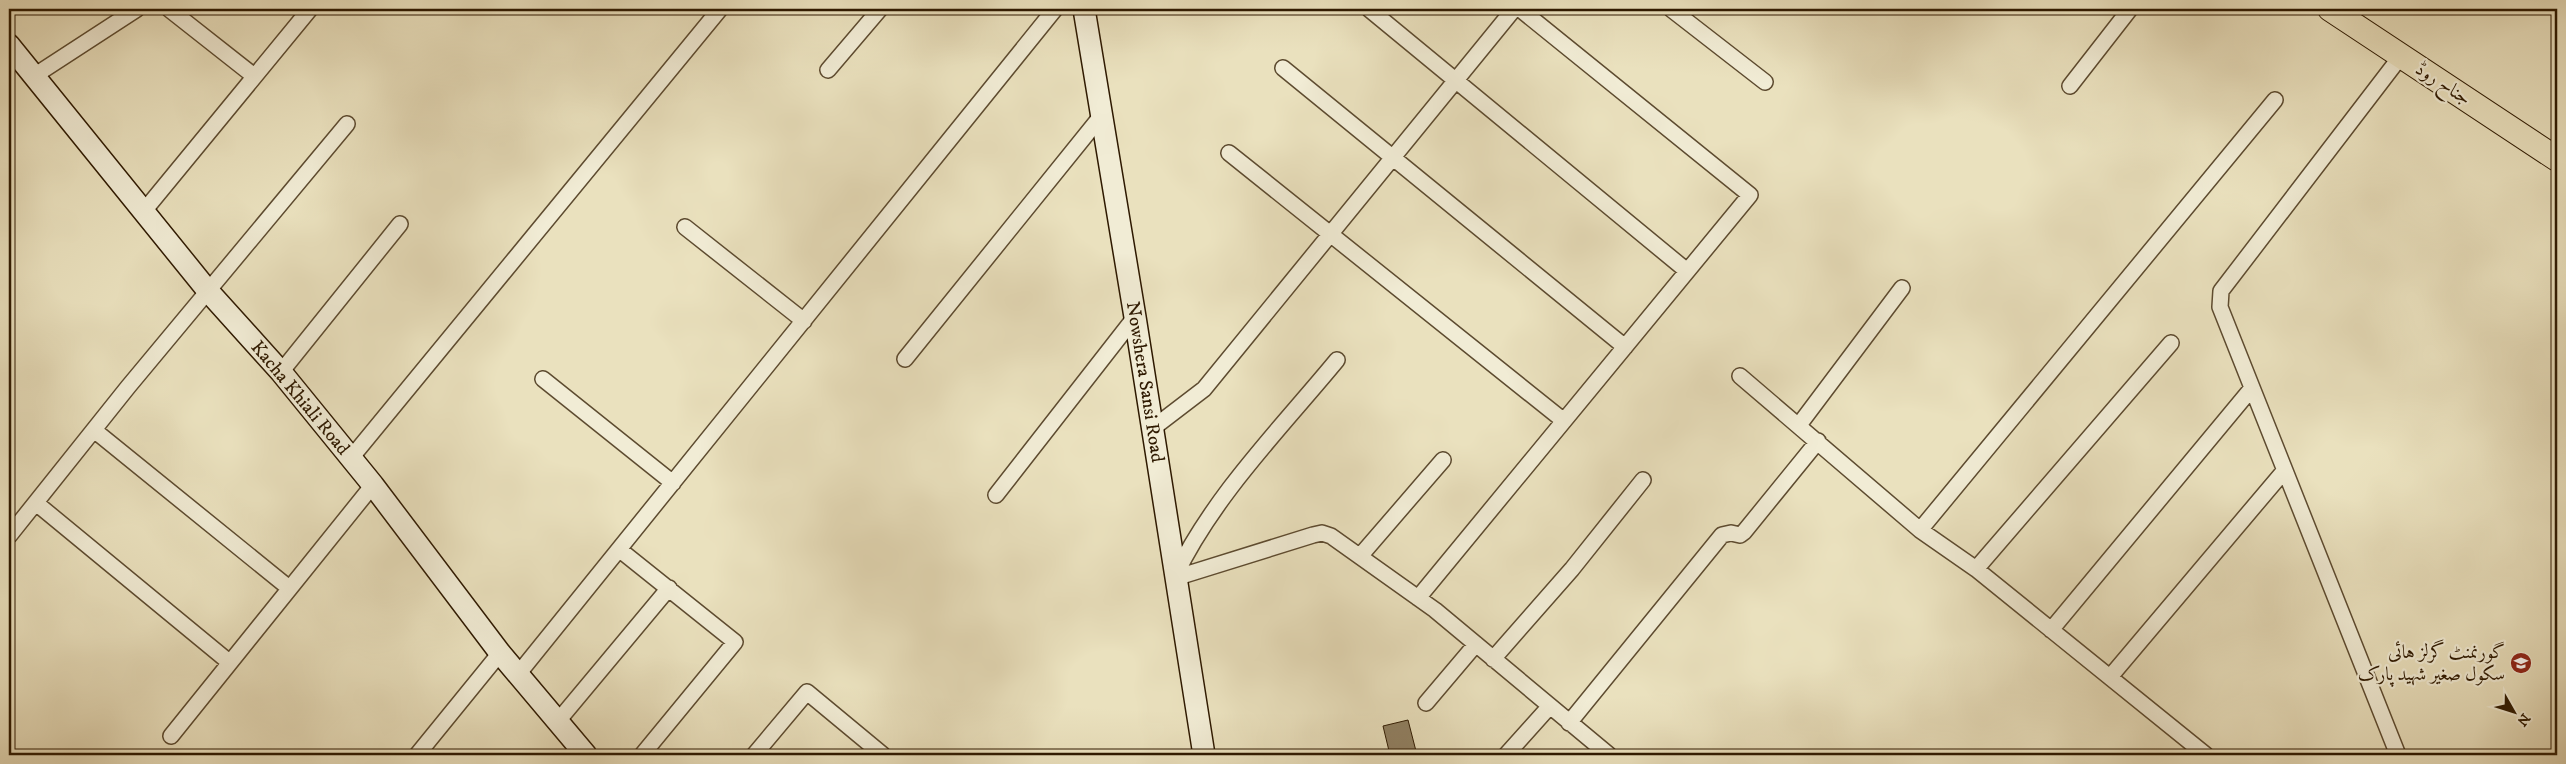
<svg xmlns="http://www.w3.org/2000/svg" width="2566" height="764" viewBox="0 0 2566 764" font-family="'IM FELL DW Pica',Amiri,serif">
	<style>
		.building { fill: #908163; stroke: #2e1900 }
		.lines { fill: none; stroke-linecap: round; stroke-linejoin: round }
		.street-casing { stroke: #5d4b30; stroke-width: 18 }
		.secondary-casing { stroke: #2e1900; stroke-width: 24 }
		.primary-casing { stroke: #2e1900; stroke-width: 26 }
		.street { stroke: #f1ecd5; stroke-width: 15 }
		.secondary { stroke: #f1ecd5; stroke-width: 21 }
		.primary { stroke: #eae1be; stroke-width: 24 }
		.labels { text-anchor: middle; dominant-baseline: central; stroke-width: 4.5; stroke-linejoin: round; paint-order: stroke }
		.street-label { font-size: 19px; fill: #2e1900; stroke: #f1ecd5 }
		.poi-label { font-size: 19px; fill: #2e1900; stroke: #f1ecd5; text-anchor: end }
	</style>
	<rect width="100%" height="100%" fill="#eae1be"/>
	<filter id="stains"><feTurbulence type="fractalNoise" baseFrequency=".004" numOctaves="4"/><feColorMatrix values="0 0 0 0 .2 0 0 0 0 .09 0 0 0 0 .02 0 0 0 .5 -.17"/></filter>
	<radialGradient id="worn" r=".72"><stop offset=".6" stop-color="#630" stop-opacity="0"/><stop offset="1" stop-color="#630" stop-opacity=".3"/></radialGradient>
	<path class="building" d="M1408,720l9,35h-27l-7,-29z"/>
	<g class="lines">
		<g class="street-casing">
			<path id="street" d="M169,9l85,67
				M1369,9l318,262
				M1671,9l94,73
				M1283,68l342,279
				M828,70l52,-61
				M34,76l103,-67
				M2070,86l60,-77
				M1229,153l335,268
				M144,211l166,-202
				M685,227l119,94
				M905,359l197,-244
				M281,372l119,-148
				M1740,376l180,154 56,39 230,186
				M543,379l130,104
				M1799,425l103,-137
				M1153,428l51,-39 310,-380
				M94,430l195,158
				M351,458l369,-449
				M996,495l139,-178
				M36,503l193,159
				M1920,530l355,-430
				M9,536l119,-149 219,-263
				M620,550l115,92 -93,113
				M1361,555l82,-95
				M1976,569l195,-226
				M1175,576c39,-81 106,-148 162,-216
				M1175,578l138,-43 9,-2 9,3 104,74 174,145
				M1418,598l332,-403 -230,-186
				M2051,630l201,-242
				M1493,659l79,-90 71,-89
				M519,673l536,-664
				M2110,677l174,-206
				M1426,703l50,-59
				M558,721l111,-133
				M1569,723l153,-188 9,-2 9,2 4,-3 74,-91
				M171,736l202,-251
				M417,755l83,-102
				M754,755l53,-63 76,63
				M1506,755l44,-49
				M2398,755l-178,-448 1,-16 180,-235"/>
		</g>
		<g class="secondary-casing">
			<path id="secondary" d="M1084,9l51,308 69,438
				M9,45l199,246 73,81 92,113 127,168 86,102"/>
		</g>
		<g class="primary-casing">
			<path id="primary" d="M2330,9l227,150"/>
		</g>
		<use href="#street" class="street"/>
		<use href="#secondary" class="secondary"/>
		<use href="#primary" class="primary"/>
	</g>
	<defs>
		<g id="university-disc" transform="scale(1.125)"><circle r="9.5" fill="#8f2418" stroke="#f1ecd5"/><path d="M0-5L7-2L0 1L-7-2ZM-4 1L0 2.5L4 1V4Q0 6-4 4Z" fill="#fff"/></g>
	</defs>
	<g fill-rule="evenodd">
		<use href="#university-disc" x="2521" y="663"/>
	</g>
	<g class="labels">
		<g class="street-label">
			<text transform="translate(2443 84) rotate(33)">جناح روڈ</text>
			<text transform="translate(1145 382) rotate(81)">Nowshera Sansi Road</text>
			<text transform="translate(300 398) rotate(50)">Kacha Khiali Road</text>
		</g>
		<g class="poi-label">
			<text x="2505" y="652">گورنمنٹ گرلز ہائی<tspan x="2505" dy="22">سکول صغیر شہید پارک</tspan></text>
		</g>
	</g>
	<rect width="2566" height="764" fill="none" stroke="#eae1be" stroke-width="30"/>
	<rect x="10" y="10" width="2546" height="744" fill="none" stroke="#2e1900" stroke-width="2.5"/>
	<rect x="15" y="15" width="2536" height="734" fill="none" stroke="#2e1900"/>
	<g transform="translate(2514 712) rotate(129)" stroke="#f1ecd5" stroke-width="4" paint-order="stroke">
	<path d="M0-4L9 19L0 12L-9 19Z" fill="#2e1900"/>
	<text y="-8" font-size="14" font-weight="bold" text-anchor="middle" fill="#2e1900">N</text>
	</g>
	<rect width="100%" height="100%" filter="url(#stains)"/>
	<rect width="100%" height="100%" fill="url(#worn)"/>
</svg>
